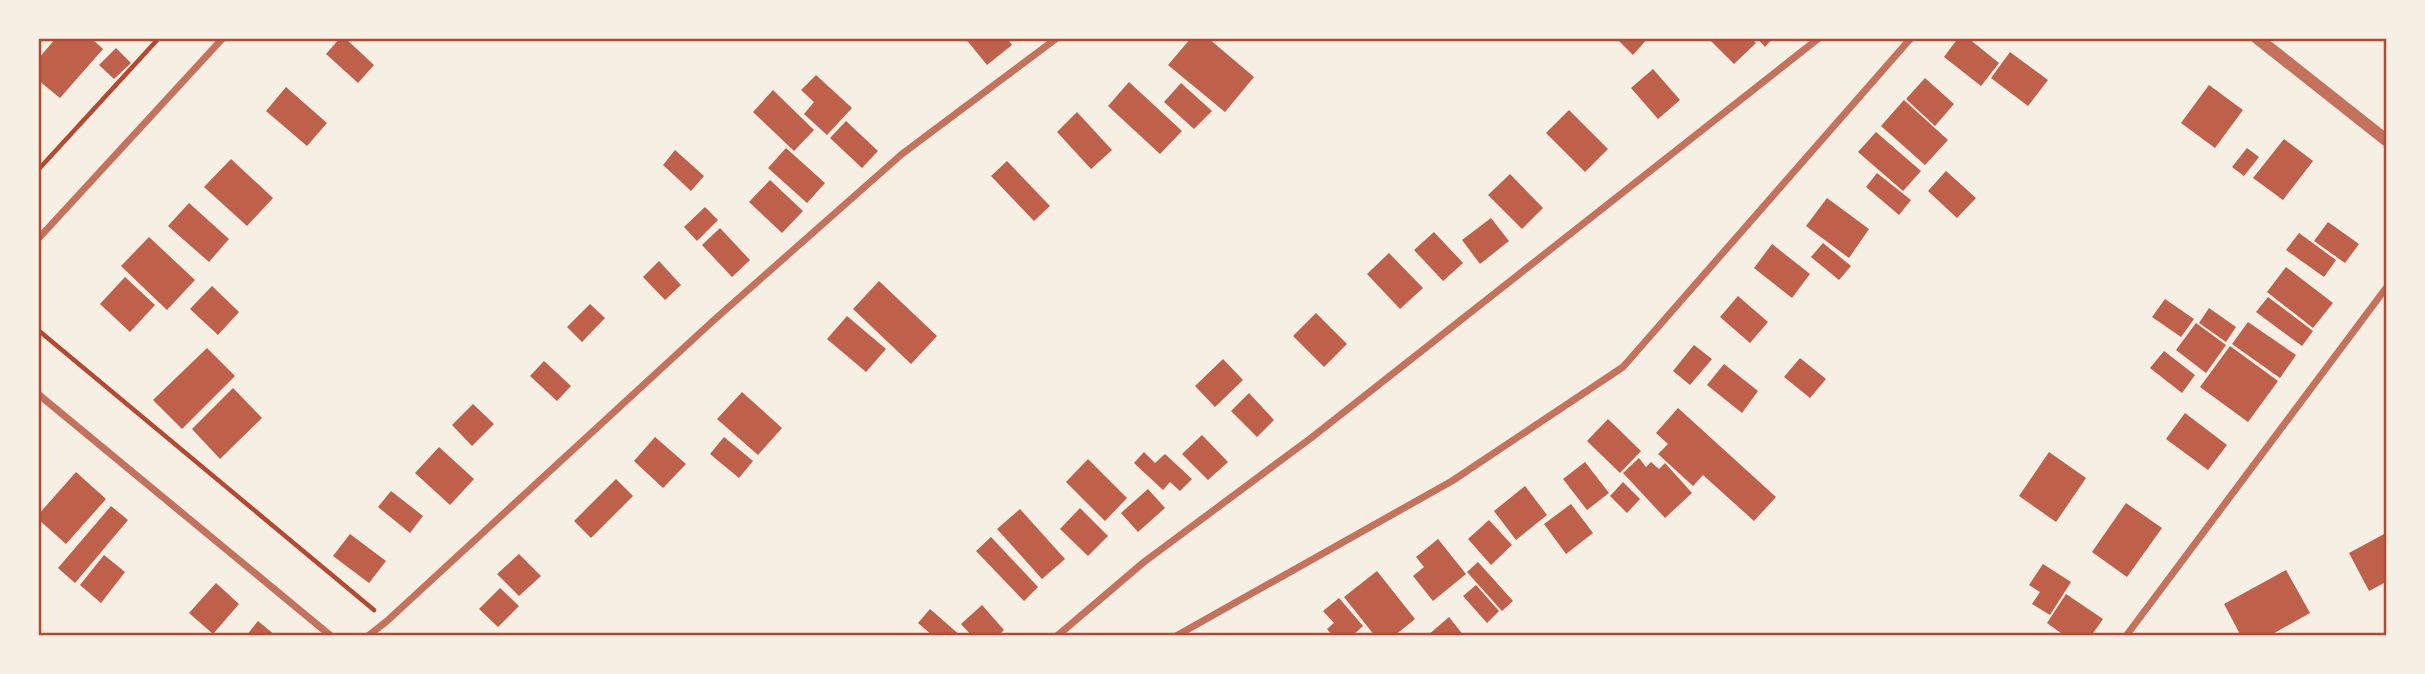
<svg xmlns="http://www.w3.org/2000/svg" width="2425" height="674" viewBox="0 0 2425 674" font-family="'Crimson Pro',serif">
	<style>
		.building { fill: #bf614a }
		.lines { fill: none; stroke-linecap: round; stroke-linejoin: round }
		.path { stroke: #b5482f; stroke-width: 4.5 }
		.minor { stroke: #c5725c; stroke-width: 7 }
		.tertiary { stroke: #c5725c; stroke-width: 12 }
		.neatline { fill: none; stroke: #b5482f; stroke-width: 2.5 }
	</style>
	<rect width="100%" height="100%" fill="#f6efe4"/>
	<path class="building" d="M56,38h35l12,11 -43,49 -22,-18v-21z
		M340,38h5l29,27 -16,18 -32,-29z
		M965,38h42l5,7 -25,20z
		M1191,38h17l46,39 -29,35 -57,-47z
		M1616,38h32l-15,17z
		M1708,38h43l5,5 -22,21z
		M1757,38h16l-8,9z
		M1958,38h10l31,25 -18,23 -37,-29z
		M116,48l15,15 -17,16 -15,-14z
		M2010,52l38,28 -20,26 -37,-28z
		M1653,69l27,31 -22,19 -27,-31z
		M816,75l36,33 -25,27 -23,-21 10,-12 -13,-12z
		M1925,78l29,26 -19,22 -29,-27z
		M1129,82l53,49 -22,23 -52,-48z
		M1181,83l31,28 -18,18 -30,-27z
		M2209,85l34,25 -28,38 -34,-25z
		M286,87l41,36 -20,23 -41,-35z
		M773,90l41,40 -20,21 -41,-39z
		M1904,100l44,40 -23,25 -44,-39z
		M1569,110l39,39 -23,23 -39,-39z
		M1077,112l35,38 -21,19 -34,-37z
		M846,121l32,30 -16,17 -32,-30z
		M1876,132l45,39 -18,20 -45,-39z
		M2284,139l29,22 -30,39 -30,-22z
		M786,148l39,35 -18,20 -39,-35z
		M2247,148l12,9 -15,19 -12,-9z
		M675,150l29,26 -13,15 -28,-26z
		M231,159l42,39 -26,28 -43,-39z
		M1007,161l43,45 -16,15 -43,-45z
		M1946,171l30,27 -19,20 -29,-27z
		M1877,173l34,27 -12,15 -33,-28z
		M1510,174l33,34 -21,21 -34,-34z
		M770,180l33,31 -21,22 -33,-31z
		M1827,198l42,31 -20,29 -43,-32z
		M189,203l40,36 -20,23 -41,-36z
		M705,207l13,13 -21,21 -13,-14z
		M1491,218l18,23 -29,23 -18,-24z
		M2328,222l31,22 -14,19 -31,-22z
		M720,228l30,32 -18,17 -30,-32z
		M1434,232l29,31 -20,18 -29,-31z
		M2299,233l37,27 -12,17 -38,-27z
		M149,237l46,43 -28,30 -46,-44z
		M1823,243l28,23 -12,14 -28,-23z
		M1772,244l38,30 -18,24 -38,-30z
		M1389,253l34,35 -23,21 -33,-35z
		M659,261l22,24 -16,15 -22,-23z
		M2286,267l47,36 -20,25 -46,-36z
		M125,277l30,28 -25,27 -30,-28z
		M879,281l58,55 -26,28 -58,-55z
		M212,286l27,26 -21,23 -28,-26z
		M1738,296l30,26 -18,21 -30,-26z
		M2268,297l45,34 -11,15 -46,-34z
		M2165,299l29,20 -13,18 -29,-20z
		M590,304l15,14 -23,24 -15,-15z
		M2209,308l27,19 -10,15 -27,-19z
		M1316,313l31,31 -23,23 -31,-31z
		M847,316l39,33 -20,23 -39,-33z
		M2248,322l48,33 -16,23 -48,-34z
		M2196,323l30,22 -20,28 -30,-23z
		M1694,345l18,14 -22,26 -17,-14z
		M2230,346l48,35 -30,41 -48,-35z
		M207,348l28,28 -53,53 -29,-29z
		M2164,351l31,24 -13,18 -32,-25z
		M1800,358l26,21 -16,19 -26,-21z
		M1223,359l20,21 -28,27 -20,-21z
		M544,361l27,25 -14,15 -27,-25z
		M1724,364l34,27 -16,22 -35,-28z
		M233,388l29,30 -42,41 -28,-30z
		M742,392l40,36 -24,27 -41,-36z
		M1249,393l25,27 -17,17 -26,-26z
		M473,404l21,20 -22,22 -20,-21z
		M1678,408l98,89 -22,24 -51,-46 -10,11 -35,-32 10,-10 -12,-11z
		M2185,413l42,32 -19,25 -42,-31z
		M1608,419l33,32 -21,22 -33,-32z
		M1202,435l26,27 -20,18 -26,-26z
		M655,437l31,27 -23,24 -29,-27z
		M724,437l29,24 -14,17 -29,-24z
		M439,447l35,32 -24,26 -35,-32z
		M1144,452l11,11 10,-9 27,25 -12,12 -10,-9 -7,8 -29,-27z
		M2049,452l37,26 -30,44 -37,-26z
		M1639,458l7,9 5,-5 8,7 6,-6 27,30 -27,25 -42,-45z
		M1088,459l39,39 -22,23 -39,-39z
		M1585,462l24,31 -22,17 -24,-31z
		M76,472l30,27 -40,45 -28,-25v-4z
		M616,479l17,17 -42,42 -17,-17z
		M1623,482l17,17 -13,14 -17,-17z
		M1525,486l22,29 -31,25 -22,-29z
		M1148,489l17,19 -27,24 -17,-19z
		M391,491l32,25 -13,17 -32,-26z
		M2126,503l36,25 -35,49 -35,-25z
		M1571,504l22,29 -27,21 -22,-30z
		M111,506l17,14 -53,63 -17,-15z
		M1080,508l28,28 -20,20 -28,-27z
		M1020,509l45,50 -23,20 -45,-50z
		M1489,520l23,25 -21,20 -23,-26z
		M2386,533v49l-17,9 -20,-38z
		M350,534l36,27 -17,22 -36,-27z
		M991,537l47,50 -14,14 -48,-50z
		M1438,539l28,35 -33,27 -20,-25 11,-9 -8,-10z
		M519,554l22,22 -22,20 -22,-22z
		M104,555l21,17 -24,31 -21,-18z
		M1478,562l35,39 -11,10 -35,-39z
		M2043,564l28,18 -21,33 -18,-11 8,-12 -11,-7z
		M2286,570l24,43 -41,23h-28l-17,-32z
		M1377,571l38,48 -21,17h-19l-31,-39z
		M216,583l23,21 -26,30 -24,-21z
		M1476,585l23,26 -12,12 -24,-27z
		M500,588l19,18 -21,21 -19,-18z
		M2066,594l37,25 -12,17h-26l-18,-13z
		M1339,598l24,28 -11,10h-19l-6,-7 7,-6 -11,-12z
		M982,605l22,25 -6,6h-26l-11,-12z
		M930,609l31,27h-28l-15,-13z
		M1449,617l15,19h-37z
		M258,621l18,15h-30z"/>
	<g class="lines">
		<path class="path" d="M38,170l121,-132
			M38,330l336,280"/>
		<path class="minor" d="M38,239l185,-201
			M38,394l293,242
			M368,636l19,-15 327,-301 188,-166 155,-116
			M1057,636l87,-74 167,-124 508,-400
			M1176,636l276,-155 171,-114 288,-329
			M2126,636l260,-348"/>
		<path class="tertiary" d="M2257,38l129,102"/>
	</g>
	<rect width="2425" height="674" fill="none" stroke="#f6efe4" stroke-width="80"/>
	<rect x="40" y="40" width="2345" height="594" class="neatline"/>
</svg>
